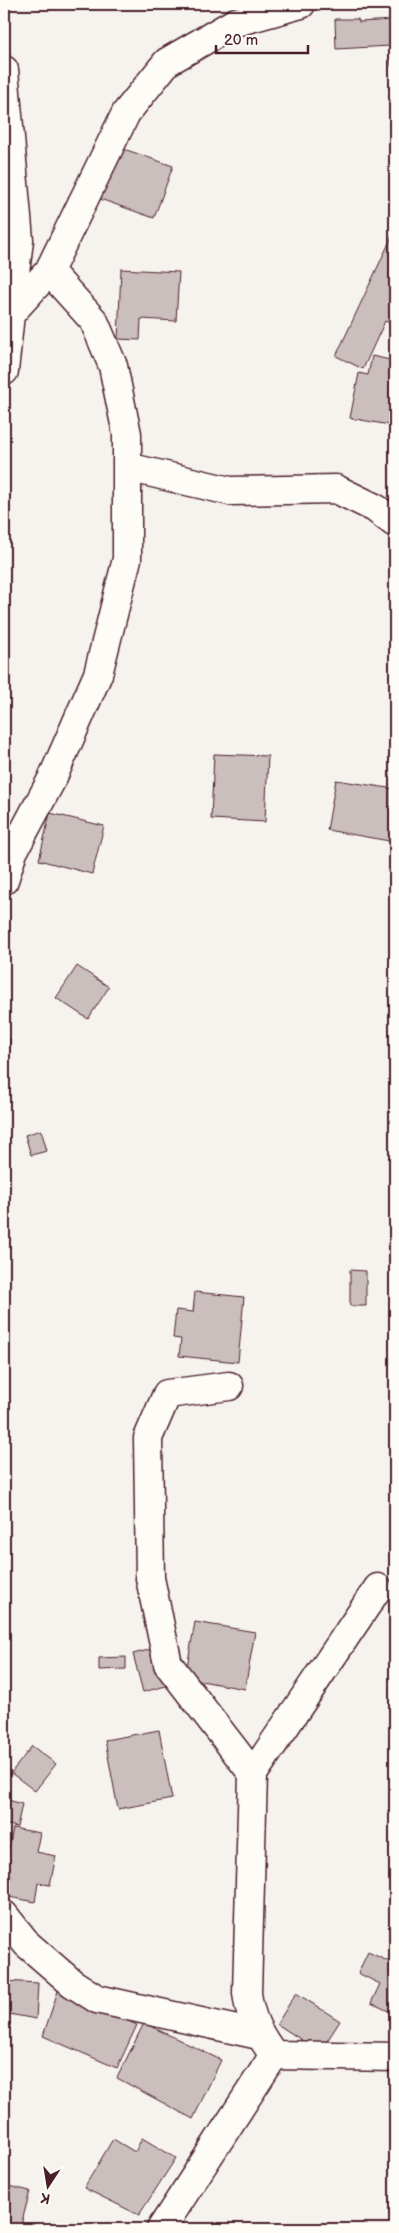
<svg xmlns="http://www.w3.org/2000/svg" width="399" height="2233" viewBox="0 0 399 2233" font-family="'Balsamiq Sans',sans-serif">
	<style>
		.building { fill: #cbbfbe; stroke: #4a1f2b }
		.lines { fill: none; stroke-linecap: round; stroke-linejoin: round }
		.minor-casing { stroke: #4a1f2b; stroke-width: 31 }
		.minor { stroke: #fdfcf7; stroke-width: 28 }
	</style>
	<rect width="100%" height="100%" fill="#f6f3ef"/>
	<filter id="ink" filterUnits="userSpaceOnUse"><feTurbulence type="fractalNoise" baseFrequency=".02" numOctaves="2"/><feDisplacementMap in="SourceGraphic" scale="10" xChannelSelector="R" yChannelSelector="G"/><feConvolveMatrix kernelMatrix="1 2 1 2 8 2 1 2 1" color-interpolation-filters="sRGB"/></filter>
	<g filter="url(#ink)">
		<path class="building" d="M392,4h3v61l-4,1 -1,-20 -54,3 -1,-30h23l1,3 34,-2z
			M118,147l55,19 -19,52 -54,-19z
			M395,230v95l-10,-4 -22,48 -27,-13z
			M121,269l58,3 -3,49 -35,-2 -1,21 -22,-1z
			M372,356l23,5v65l-45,-8 9,-45 9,2z
			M214,754l54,2 -3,66 -54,-3z
			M336,780l59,9v53l-68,-12z
			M50,813l54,13 -12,48 -53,-14z
			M77,966l32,21 -21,32 -32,-21z
			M4,1039h6l-2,48h-4z
			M41,1130l6,21 -16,4 -6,-20z
			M350,1270l16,1v35h-16z
			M195,1292l49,5 -6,65 -59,-6 2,-17 -8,-1 3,-28 17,2z
			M195,1622l60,10 -10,57 -60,-11z
			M156,1648l10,38 -23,6 -10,-38z
			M126,1657v12l-27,1v-12z
			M159,1730l13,69 -54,10 -13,-69z
			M32,1746l24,18 -21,27 -24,-18z
			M8,1800l14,4 -5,23 -13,-3z
			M13,1828l27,5 -4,19 20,4 -6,29 -12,-2 -3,19 -31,-6v-22z
			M368,1952l26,12 1,-4v54l-24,-11 9,-19 -22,-11z
			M4,1981l34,2 -2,36 -32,-6z
			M59,1988l78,37 -20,43 -74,-32z
			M296,1993l44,28 -20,31 -43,-28z
			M144,2023l77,37 -28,59 -76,-41z
			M142,2138l34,20 -37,57 -55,-27 29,-49 22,13z
			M4,2185l26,6 -10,38h-16z"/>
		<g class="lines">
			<g class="minor-casing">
				<path id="minor" d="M4,70l15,170 -9,74
					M4,371l6,-57 39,-43 77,-158 41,-51 69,-40 65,-18
					M127,467l103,24 106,-2 39,19 20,15
					M4,880l9,-28 39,-73 46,-105 29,-115v-125l-14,-68 -19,-45 -45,-50
					M229,1386l-62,8 -19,44 2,140 18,86 85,110 -6,219c3,25 12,42 27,62
					M253,1774l125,-186
					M4,1915l23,29 45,39 25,16 162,36
					M161,2229l113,-174 121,2"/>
			</g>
			<use href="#minor" class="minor"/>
		</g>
	</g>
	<rect width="399" height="2233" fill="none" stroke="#fdfcf7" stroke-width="20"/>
	<rect x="10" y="10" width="379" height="2213" fill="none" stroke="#4a1f2b" stroke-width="2" filter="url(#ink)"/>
	<g transform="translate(48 2186) rotate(192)" stroke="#fdfcf7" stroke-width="4" paint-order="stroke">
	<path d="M0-4L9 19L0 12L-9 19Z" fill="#4a1f2b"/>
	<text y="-8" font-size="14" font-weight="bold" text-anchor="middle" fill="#4a1f2b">K</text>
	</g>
	<path d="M216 45v8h92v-8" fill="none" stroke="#4a1f2b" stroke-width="2.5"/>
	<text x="224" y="45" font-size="15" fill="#4a1f2b" stroke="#fdfcf7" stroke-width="4" paint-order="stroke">20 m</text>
</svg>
